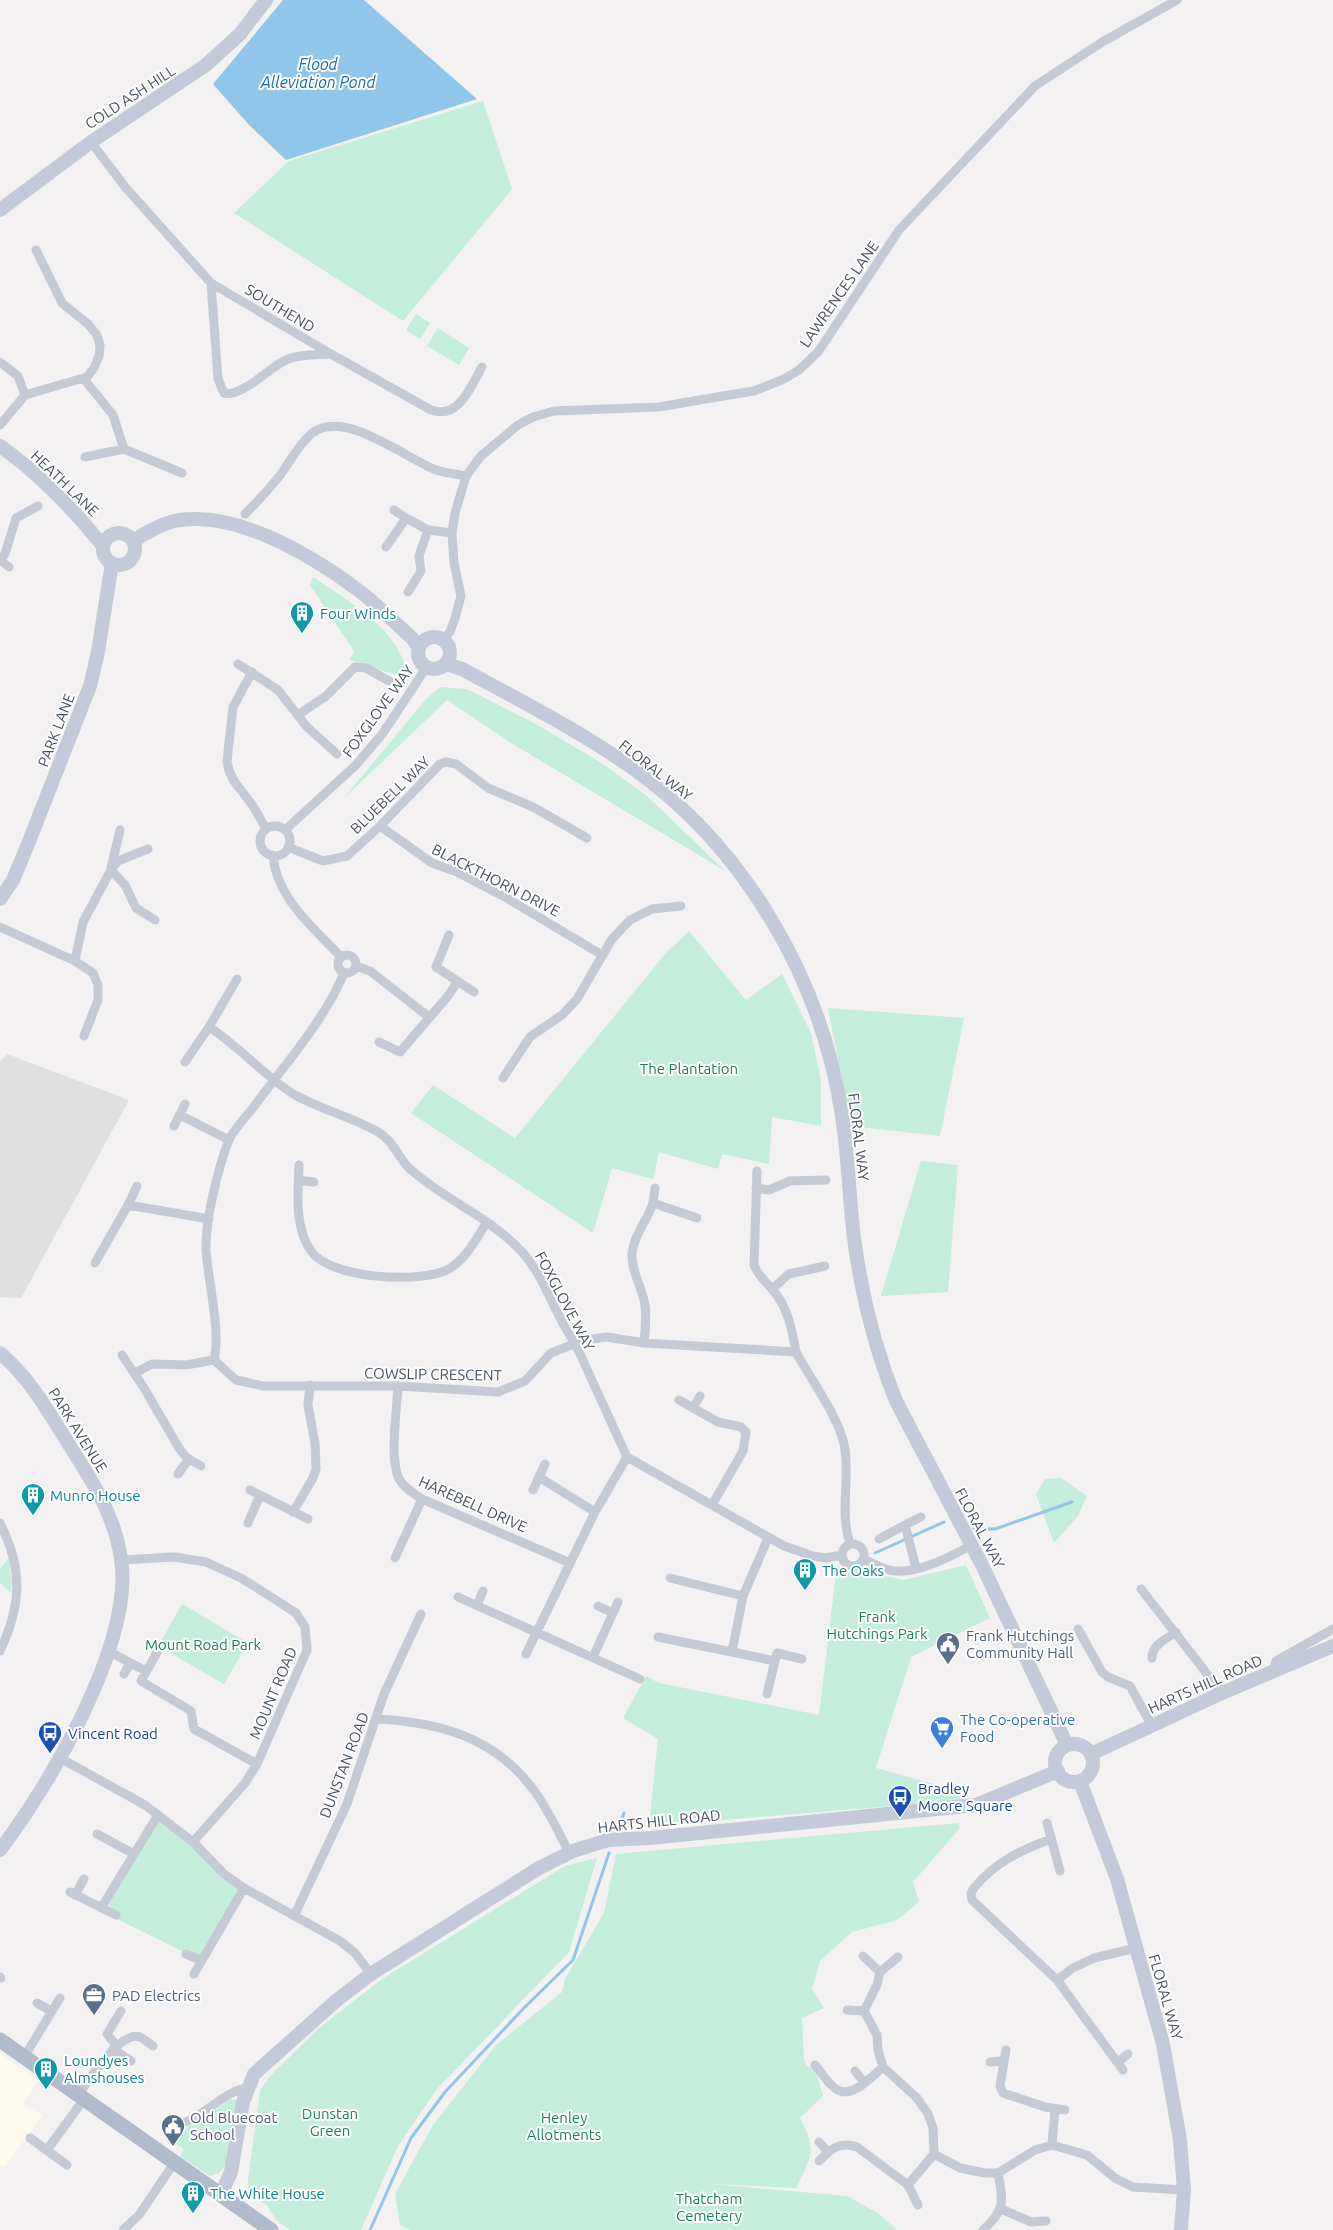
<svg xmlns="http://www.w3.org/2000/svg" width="1333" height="2230" viewBox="0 0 1333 2230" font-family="Ubuntu,sans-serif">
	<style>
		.commercial { fill: #fcfaec }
		.education { fill: #e1e0e0 }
		.green { fill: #c2eedb }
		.water { fill: #90c6ea }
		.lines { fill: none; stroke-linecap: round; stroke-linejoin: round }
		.stream { stroke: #90c6ea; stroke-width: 3 }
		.street { stroke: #c5cad5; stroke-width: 9 }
		.secondary { stroke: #c4cad9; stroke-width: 14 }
		.primary { stroke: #b2bbce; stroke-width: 15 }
		.labels { text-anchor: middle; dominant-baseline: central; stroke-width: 4; stroke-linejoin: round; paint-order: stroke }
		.street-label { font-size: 15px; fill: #49505e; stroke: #fff }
		.culture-label { font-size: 15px; fill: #0d838f; stroke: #fff; text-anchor: start }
		.park-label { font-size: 15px; fill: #1b7f5f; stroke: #fff }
		.service-label { font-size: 15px; fill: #4e5e75; stroke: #fff; text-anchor: start }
		.shop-label { font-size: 15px; fill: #366cbe; stroke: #fff; text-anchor: start }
		.transit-label { font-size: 15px; fill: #164399; stroke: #fff; text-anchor: start }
		.water-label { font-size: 16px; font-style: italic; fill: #116da9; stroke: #fff }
	</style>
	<rect width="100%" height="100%" fill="#f3f1f1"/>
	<path class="commercial" d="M0,2054l39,26 -16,24 20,11 -39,53 -4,-3z"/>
	<path class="education" d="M7,1054l122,46 -108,198 -21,-1v-236z"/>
	<path class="green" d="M483,101l29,88 -109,132 -169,-108 55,-52z
		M416,314l14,9 -10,16 -14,-9z
		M438,328l31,20 -10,17 -32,-19z
		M313,577c32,22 81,49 92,89l-3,11 -52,-17 4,-9 -44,-66z
		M440,687l27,2 67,34 66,39 47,34 77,74 -213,-127 -64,-43 -103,98 82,-99z
		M689,931l57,69 36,-26 29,59 10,47v46l-49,-9 -3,47 -47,-10 -4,15 -59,-17 -6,27 -41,-11 -19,65 -182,-120 22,-28 82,53 150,-184z
		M828,1008l136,10 -24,118 -89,-10z
		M921,1161l37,4 -10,127 -67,4z
		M1061,1478l26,18 -9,20 -24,27 -18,-49 9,-15z
		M9,1558l3,24 -1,11 -11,-10v-14z
		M966,1565l24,53 -79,39 -35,111 87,24 2,8 -316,26 9,-87 -35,-21 23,-42 13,7 160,32 18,-149 67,14z
		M182,1604l66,39 -24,41 -66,-38z
		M158,1815l86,73 -44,72 -89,-44 3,-6 -5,-6z
		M959,1823v6l-46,53 6,20 -22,18 -45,12 -32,29 -8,28 12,19 -22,10 2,42 3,6 8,3 8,27 -23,22c17,33 12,38 -4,70l-85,-4 136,12 32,18 18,16h-487l-10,-5 -5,-31 38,-69 63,-80 66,-53 3,-13 39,-66 12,-59z
		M597,1858l-28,94 -132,137 -39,57 -37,84h-71l-14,-10 -8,-13 -21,-19 13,-98 11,-15 48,-47 63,-49 183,-113z
		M231,2099h4l2,4 -12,62 -6,8 -9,3 -30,-20 4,-7 -17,-11 42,-23z"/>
	<path class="water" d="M283,0h81l113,99 -191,61 -37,-35 -36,-41z"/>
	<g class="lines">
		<path class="stream" d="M974,1529h21l77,-27
			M875,1553l69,-31
			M616,1835l8,-22
			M370,2230l41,-92 34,-46 79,-84 49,-48 36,-107"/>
		<path class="street" d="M91,142l35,46 85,95 120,71 100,56c28,10 40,-24 51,-43
			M211,283l7,96 6,14c17,5 47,-27 64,-34 14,-5 28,-4 42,-5
			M0,362l18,14 7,19
			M84,379l29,36 11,34 58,24
			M0,425l25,-30 62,-18 7,-9 5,-12 1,-10 -3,-11 -9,-11 -26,-21 -26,-53
			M85,457l39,-8
			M394,510l12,8
			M245,514c13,-13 25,-26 36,-40 9,-13 18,-29 30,-40 31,-27 94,24 125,36 9,3 20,4 30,6
			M386,547l20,-29 22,12 24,3
			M0,561l5,-7 11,-36 22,-12
			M1,561l8,6
			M408,592l13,-21 -2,-15 9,-26
			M443,640l7,-8 5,-14 6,-22 -7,-33 -2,-30 3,-20 11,-37 15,-20 37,-31 15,-8 21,-6 105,-4 58,-10 37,-6 30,-12 15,-9 19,-18 81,-122 136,-144 69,-45 73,-41
			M238,664l40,26 29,37 30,27
			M252,672l-19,35 -6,54c2,18 13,27 23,41 6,8 11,18 16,27
			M298,715l28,-19 29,-29 11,1 23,13
			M380,826l52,37 25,9 48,25 97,58
			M260 841a15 15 0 1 1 30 0a15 15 0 1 1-30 0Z
			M285,830l71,-65 27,-32 43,-65
			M288,847l35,14 24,-5 33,-30 60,-62 6,-2 10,2 32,24 45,19 54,31
			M273,855c3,43 40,72 68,102
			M111,868l9,-38
			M111,870l7,-9 30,-12
			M0,927l75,34 18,12 5,12v15l-14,36
			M449,935l-13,32 38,25
			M338 964a9 9 0 1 1 18 0a9 9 0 1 1-18 0Z
			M75,961l8,-39 28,-52 14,15 11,23 19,12
			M356,966l14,5 59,46
			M237,979l-28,48c31,20 55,49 86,68 27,15 57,22 83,37 15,8 20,26 32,37 35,31 80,48 112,83 24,26 32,63 53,91l52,114 157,89 29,10 13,2 16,-3
			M379,1042l21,10 48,-56 10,-15
			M185,1062l24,-35
			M503,1078l27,-41 32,-22 15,-16 35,-60 18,-19 22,-11 29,-3
			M180,1115l49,25
			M174,1126l11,-22
			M299,1165c-1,28 -5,62 12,86 19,28 110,33 138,18 18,-11 27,-30 38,-47
			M757,1171l-3,94c5,12 11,16 19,25 15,18 19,39 23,62
			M298,1180l16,2
			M756,1188l13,2 21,-9 36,-1
			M653,1203l2,-15
			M128,1205l9,-19
			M95,1263l33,-58 81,14
			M772,1289l17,-15 36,-8
			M644,1343c1,-12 3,-26 1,-38 -3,-18 -14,-34 -13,-52 2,-19 16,-33 21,-50l44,15
			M122,1355l22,33 35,60 7,9 15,9
			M214,1360l22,20 27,6h135l100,6 27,-11 26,-28 33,-13 23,-3 37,6 152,9c14,26 42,64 48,92 7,33 -5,66 6,100
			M214,1360c7,-28 -6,-80 -8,-110 -1,-29 12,-81 22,-108 5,-13 19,-25 27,-37 31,-42 69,-84 89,-132
			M135,1373l17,-9 34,1 28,-5
			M398,1386c-1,25 -9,71 1,93 5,9 14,14 23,20l148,64
			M679,1400l39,22 23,5 5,5 -3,19 -31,54
			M693,1408l7,-12
			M178,1474l11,-15
			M539,1477l56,35
			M250,1490l58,29
			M533,1490l12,-26
			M293,1512l20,-34 3,-9 -1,-26 -7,-38 2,-20
			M0,1523c23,46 22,81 0,128
			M248,1523l12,-28
			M768,1538l-25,58 -11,56 43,9
			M879,1539l26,-14
			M842 1555a11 11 0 1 1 22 0a11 11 0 1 1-22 0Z
			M395,1558l27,-59
			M864,1559c8,4 17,9 25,11 24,6 62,-13 82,-25
			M122,1560l52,-3 32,5 35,16 41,26 14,9 9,14 2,23 -50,114 -12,19 -52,59
			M916,1568l-11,-43 16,-8
			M670,1578l73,18
			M1141,1589l81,104
			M458,1597l182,82
			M477,1605l6,-14
			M598,1606l15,7
			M1078,1629l24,43 6,5 22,9 22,40
			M658,1637l74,15
			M159,1649l-18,32 50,30 3,18 63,35
			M108,1651l38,20
			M526,1654l69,-142 32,-55
			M593,1657l25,-55
			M1152,1658c0,-13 14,-19 24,-26
			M1273,1671l3,-10 57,-32
			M124,1674l6,-11
			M767,1694l10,-41 25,6
			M377,1719c63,3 120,19 158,73 14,19 23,40 34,60
			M60,1758l85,47 48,37 31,32 20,14 96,53 15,12 16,21
			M1047,1823l13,48
			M97,1834l37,20
			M1051,1839c-30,11 -57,24 -77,49l-3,5 1,7 85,80 66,90
			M70,1892l46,23
			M75,1895l9,-16
			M101,1908l57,-93
			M295,1914l52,-110 37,-110 37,-80
			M186,1954l14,6
			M863,1956l17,16
			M898,1957l-18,15 -3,13 -13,26 13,24 1,15 5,17 34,31 11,16 5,14 1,26 26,14 25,5h13l37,-23 17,-5 35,10 28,23 18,9 51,3
			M194,1974l50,-86
			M0,1977l1,1
			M1057,1980l16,-12 21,-10 42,-10
			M37,2003l14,8
			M847,2010l17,1
			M116,2045l-9,-11 14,-23
			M113,2049l18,12
			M1006,2050l-6,36 3,7 42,14 20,3
			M24,2057l36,-59
			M990,2062l13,-1
			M1118,2062l10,-8
			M815,2065c6,7 13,19 21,24 16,11 36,-13 47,-22
			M855,2071l9,11
			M78,2095c11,-14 42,-65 62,-58 4,2 9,6 13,9
			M179,2124c25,-6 45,-34 69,-36
			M30,2138l37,27
			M819,2142l9,10
			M1052,2145l3,-36
			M47,2150l37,-51
			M819,2161c12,-12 20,-20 38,-14l51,38 10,20
			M908,2185l26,-31
			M1001,2209l30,13 15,-1
			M123,2230l16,-15 35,-52
			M983,2230c23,-20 20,-30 15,-57"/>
		<path class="secondary" d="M0,210l91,-68 115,-77 34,-31 26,-34
			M0,446c37,26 75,65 103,100
			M103 549a16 16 0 1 1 32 0a16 16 0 1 1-32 0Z
			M133,541c13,-8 26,-16 41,-20 61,-12 137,34 184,69 19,14 36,32 54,48l6,9
			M418 653a16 16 0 1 1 32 0a16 16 0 1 1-32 0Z
			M446,664l16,5c57,31 116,61 169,98 114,80 191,213 211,349 6,38 7,76 11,114 7,59 21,116 43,171l86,164 85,180
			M0,899l13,-19 15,-36 62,-158 8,-34 14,-89
			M0,1353c29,24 48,58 68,90 23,36 47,72 53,116 13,84 -71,225 -121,291
			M1055 1763a19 19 0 1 1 38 0a19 19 0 1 1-38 0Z
			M1091,1754l131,-61 111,-47
			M1080,1781l37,98 46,165 17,96 4,50 -3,40
			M221,2194l10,-22 12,-70 11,-28 83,-74 34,-26 168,-106 34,-17 35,-11 43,-2 325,-33 82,-34"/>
		<path class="primary" d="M0,2040l271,190"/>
	</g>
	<defs>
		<g id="building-pin" transform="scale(1.25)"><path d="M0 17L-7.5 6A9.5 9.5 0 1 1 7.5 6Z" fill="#0f9aa8" stroke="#fff"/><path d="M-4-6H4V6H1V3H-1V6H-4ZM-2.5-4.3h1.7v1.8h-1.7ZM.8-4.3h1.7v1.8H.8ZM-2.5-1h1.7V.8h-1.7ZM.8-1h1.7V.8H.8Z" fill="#fff"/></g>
		<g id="civic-pin" transform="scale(1.25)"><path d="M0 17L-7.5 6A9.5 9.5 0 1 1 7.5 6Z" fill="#5c6f8a" stroke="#fff"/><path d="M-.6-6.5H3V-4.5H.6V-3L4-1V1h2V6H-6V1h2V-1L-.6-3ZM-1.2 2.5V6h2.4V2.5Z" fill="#fff"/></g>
		<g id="supermarket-pin" transform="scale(1.25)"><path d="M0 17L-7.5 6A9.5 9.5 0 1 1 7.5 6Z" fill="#3f7fe0" stroke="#fff"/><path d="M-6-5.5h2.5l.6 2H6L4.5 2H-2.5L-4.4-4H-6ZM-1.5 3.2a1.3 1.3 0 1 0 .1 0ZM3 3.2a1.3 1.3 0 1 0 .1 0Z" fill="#fff"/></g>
		<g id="bus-pin" transform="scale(1.25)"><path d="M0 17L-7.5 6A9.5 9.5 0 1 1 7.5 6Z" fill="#1a4fb4" stroke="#fff"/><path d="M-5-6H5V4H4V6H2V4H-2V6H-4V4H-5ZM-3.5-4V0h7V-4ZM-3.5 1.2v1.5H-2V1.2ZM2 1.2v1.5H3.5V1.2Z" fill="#fff"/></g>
		<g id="office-pin" transform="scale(1.25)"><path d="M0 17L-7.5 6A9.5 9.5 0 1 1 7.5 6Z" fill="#5c6f8a" stroke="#fff"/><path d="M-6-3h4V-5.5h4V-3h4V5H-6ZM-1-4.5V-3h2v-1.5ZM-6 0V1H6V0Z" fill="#fff"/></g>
	</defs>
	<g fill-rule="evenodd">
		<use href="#building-pin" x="302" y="613"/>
		<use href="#building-pin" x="33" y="1495"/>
		<use href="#building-pin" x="805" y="1570"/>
		<use href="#civic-pin" x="948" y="1644"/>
		<use href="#supermarket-pin" x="942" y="1728"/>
		<use href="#bus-pin" x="50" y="1733"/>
		<use href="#bus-pin" x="900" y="1797"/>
		<use href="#office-pin" x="94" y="1995"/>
		<use href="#building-pin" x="46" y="2069"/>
		<use href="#civic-pin" x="173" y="2126"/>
		<use href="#building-pin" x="193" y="2193"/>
	</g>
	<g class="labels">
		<g class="street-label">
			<text transform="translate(130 97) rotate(-33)">COLD ASH HILL</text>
			<text transform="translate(839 294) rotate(-55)">LAWRENCES LANE</text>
			<text transform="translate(280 308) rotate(31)">SOUTHEND</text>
			<text transform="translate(65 483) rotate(44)">HEATH LANE</text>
			<text transform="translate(378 711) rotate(-54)">FOXGLOVE WAY</text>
			<text transform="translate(56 730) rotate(-69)">PARK LANE</text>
			<text transform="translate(656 770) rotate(38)">FLORAL WAY</text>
			<text transform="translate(390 795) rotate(-44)">BLUEBELL WAY</text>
			<text transform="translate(496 880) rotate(27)">BLACKTHORN DRIVE</text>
			<text transform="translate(859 1137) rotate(83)">FLORAL WAY</text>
			<text transform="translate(565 1301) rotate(62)">FOXGLOVE WAY</text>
			<text transform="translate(433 1374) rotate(1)">COWSLIP CRESCENT</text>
			<text transform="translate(78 1430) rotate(58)">PARK AVENUE</text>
			<text transform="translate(473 1504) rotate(24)">HAREBELL DRIVE</text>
			<text transform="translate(980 1528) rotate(62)">FLORAL WAY</text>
			<text transform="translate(1205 1684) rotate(-24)">HARTS HILL ROAD</text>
			<text transform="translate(273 1693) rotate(-67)">MOUNT ROAD</text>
			<text transform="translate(344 1765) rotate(-69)">DUNSTAN ROAD</text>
			<text transform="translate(659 1821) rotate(-6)">HARTS HILL ROAD</text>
			<text transform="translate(1166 1997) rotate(74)">FLORAL WAY</text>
		</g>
		<g class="culture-label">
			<text x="320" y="613">Four Winds</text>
			<text x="50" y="1495">Munro House</text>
			<text x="822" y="1570">The Oaks</text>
			<text x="64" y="2060">Loundyes<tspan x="64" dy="17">Almshouses</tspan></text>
			<text x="210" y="2193">The White House</text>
		</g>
		<g class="park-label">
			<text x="689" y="1068">The Plantation</text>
			<text x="877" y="1616">Frank<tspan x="877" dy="17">Hutchings Park</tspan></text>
			<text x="203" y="1644">Mount Road Park</text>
			<text x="330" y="2113">Dunstan<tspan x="330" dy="17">Green</tspan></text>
			<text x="564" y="2117">Henley<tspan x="564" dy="17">Allotments</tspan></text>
			<text x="709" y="2198">Thatcham<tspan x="709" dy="17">Cemetery</tspan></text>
		</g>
		<g class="service-label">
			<text x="966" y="1635">Frank Hutchings<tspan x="966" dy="17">Community Hall</tspan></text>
			<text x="112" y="1995">PAD Electrics</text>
			<text x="190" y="2117">Old Bluecoat<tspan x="190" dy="17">School</tspan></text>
		</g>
		<g class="shop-label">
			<text x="960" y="1719">The Co-operative<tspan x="960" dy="17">Food</tspan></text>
		</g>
		<g class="transit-label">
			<text x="68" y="1733">Vincent Road</text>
			<text x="918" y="1788">Bradley<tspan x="918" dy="17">Moore Square</tspan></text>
		</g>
		<g class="water-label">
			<text x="318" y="64">Flood<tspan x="318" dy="18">Alleviation Pond</tspan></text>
		</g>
	</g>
</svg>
